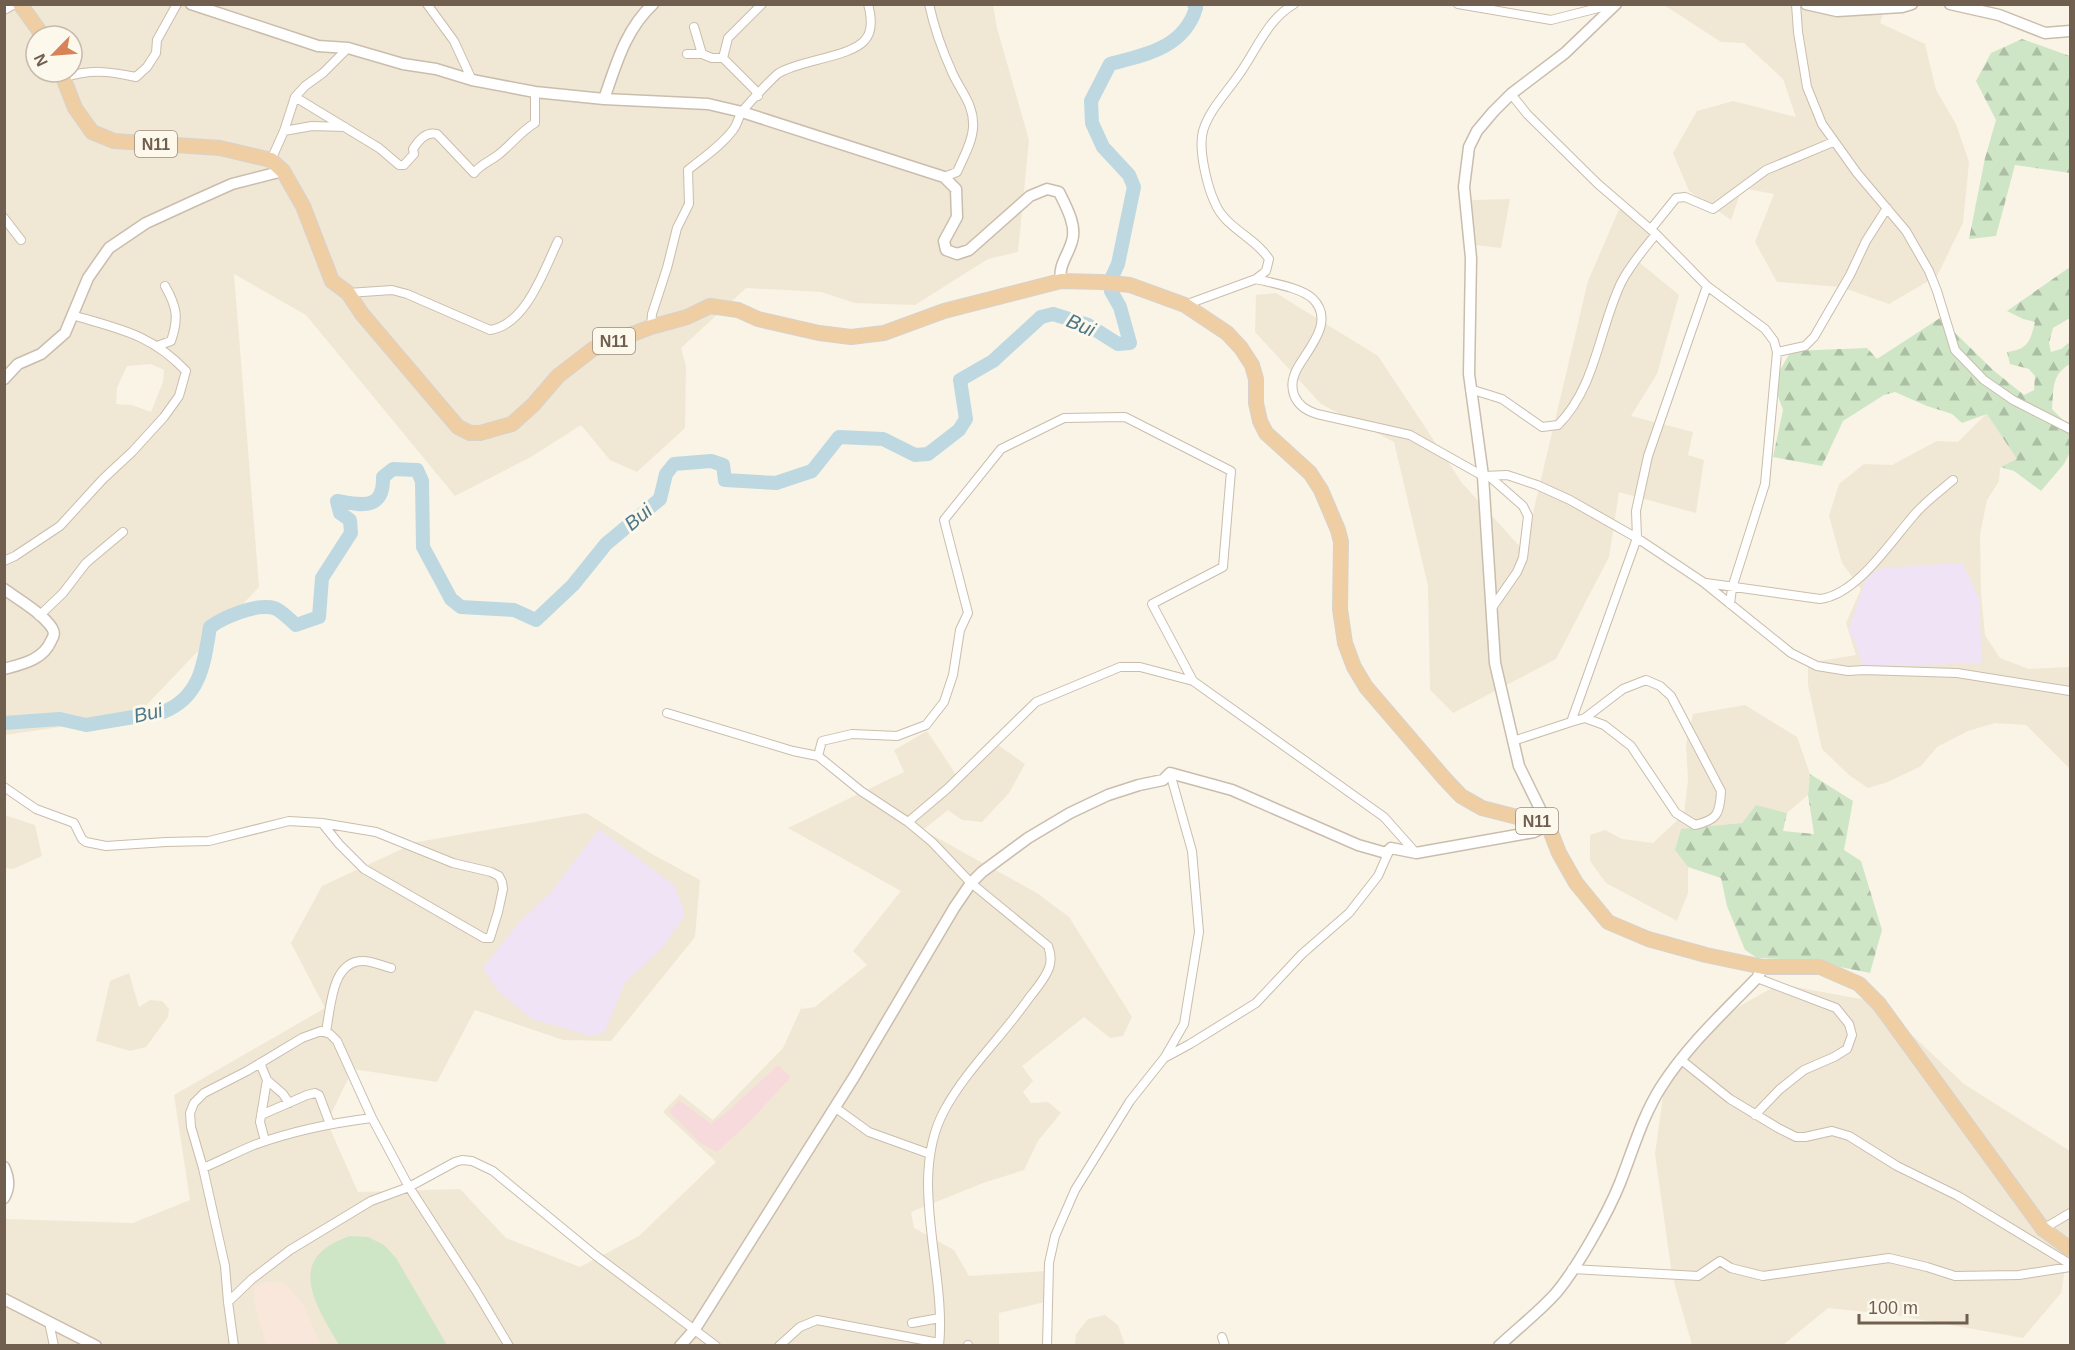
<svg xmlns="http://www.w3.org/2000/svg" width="2075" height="1350" viewBox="0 0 2075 1350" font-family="Helvetica,sans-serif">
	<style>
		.residential { fill: #f1e7d5; fill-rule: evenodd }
		.commercial { fill: #f9e7db }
		.education { fill: #f1e3f6 }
		.medical { fill: #f7dadb }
		.forest { fill: url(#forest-firs) }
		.pitch { fill: #cfe6c6 }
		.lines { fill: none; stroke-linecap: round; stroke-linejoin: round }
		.river { stroke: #bdd8e1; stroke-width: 14 }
		.minor-casing { stroke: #cabdad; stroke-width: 10 }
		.tertiary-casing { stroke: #cabdad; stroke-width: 13 }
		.trunk-casing { stroke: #d7d2cd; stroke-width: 16 }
		.minor { stroke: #fff; stroke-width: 8 }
		.tertiary { stroke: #fff; stroke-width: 10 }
		.trunk { stroke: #efcea4; stroke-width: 14 }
		.labels { text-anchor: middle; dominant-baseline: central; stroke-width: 6; stroke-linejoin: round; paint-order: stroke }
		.shield { fill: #fdf8ec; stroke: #9a8c7d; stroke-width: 1.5 }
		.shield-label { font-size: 16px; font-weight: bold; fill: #705e4e }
		.water-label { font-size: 20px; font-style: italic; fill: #4d7888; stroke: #fdf8ec }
	</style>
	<defs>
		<pattern id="forest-firs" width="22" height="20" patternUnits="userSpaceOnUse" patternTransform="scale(1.5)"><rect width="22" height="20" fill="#cfe6c6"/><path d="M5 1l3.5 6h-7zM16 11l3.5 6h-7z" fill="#acbea3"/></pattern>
	</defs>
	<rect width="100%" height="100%" fill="#faf4e6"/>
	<path class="residential" d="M4,5h989l4,23 32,112 -11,112 -30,7 -73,46 -60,-2 -34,-11 -75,-4 -65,60 5,18 -1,62 -48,44 -27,-12 -29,-35 -50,32 -76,39 -149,-181 -72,-41 25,313 -123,129 -131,19zM36,36h36v36h-36zM151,364l13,6 -1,12 -12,30 -19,-7 -16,-1 1,-16 10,-22z
		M1664,5h222l-6,18 45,21 11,46 20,34 13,38 -6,61 -26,53 -48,28 -48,-17 -64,-5 -22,-40 19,-48 -32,-6 -11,32 -42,-29 -16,-38 24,-42 36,-10 63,16 -13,-38 -39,-36 -23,-1z
		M1510,199l-9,49 -34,-4 4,-44z
		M1619,209l33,16 -12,38 39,32 -22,79 -26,42 62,16 -5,23 16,5 -8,53 -77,-21 -10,65 -53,102 -103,54 -23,-23 -2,-104 -34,-144 -73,-38 -66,-72 1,-37 20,-2 102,63 84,127 62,68 64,-270z
		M1987,413l31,46 -18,8 -1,14 -12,19 -7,35 1,58 4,42 15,23 29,11 41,-2v102l-44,-44 -31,-2 -27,8 -31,16 -16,19 -33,16 -20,6 -19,-13 -27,-26 -14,-64v-22l48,-8 -10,-32 15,-34 -19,-26 -13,-47 10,-32 25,-20 28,1 45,-24 21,1z
		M1745,705l52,32 13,37 -2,21 -21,18 -31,-7 -14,17 -25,4 -41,23 12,17v26l-11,28 -71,-38 -16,-22v-26l15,-5 17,9 31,4 31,-29 4,-34 -2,-36 7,-30z
		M927,731l30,45 41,-31 27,19 -16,29 -27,29 -20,-2 -14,-10 -25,20 114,63 32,24 63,100 -9,19 -13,2 -26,-21 -62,49 11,15 -10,11 8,11 17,-1 13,11 -23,28 -14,29 -41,13 -72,29 3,16 40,22 15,26 76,-5 4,30 -50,12v32l-994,1v-127l128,4 57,-23 -16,-105 151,-87 -34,-65 31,-57 95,-44 169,-29 66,41 48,26 -5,57 -84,104 -48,-1 -88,-30 -38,72 -84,-13 -26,53 31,70 102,-3 46,49 74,29 59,-31 77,-74 -53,-50 17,-18 33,26 70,-72 19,-42v3l13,-2 52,-42 -14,-14 48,-60 -113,-63 116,-56 -10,-22z
		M4,815l31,10 7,31 -29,13 -8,-1z
		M129,973l10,34 11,-7 12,1 7,8 -1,8 -22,30 -16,4 -34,-10 14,-60z
		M1779,984l98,18 87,82 106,67v88l-9,54 -38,45 -128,-23 -67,-7 -45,37h-91l-20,-70 -17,-121 10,-72 52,-63z
		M1105,1315l13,10 7,20h-50l1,-11 12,-15z"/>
	<path class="commercial" d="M269,1281l16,3 18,20 18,41h-55l-13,-47 2,-12z"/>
	<path class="education" d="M1962,563l17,35 3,65 -118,4 -15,-39 17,-49 14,-11z
		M599,829l76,57 10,29 -22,32 -38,36 -21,50 -13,3 -59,-17 -35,-29 -14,-22 36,-46 32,-30z"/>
	<path class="medical" d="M778,1065l13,12 -43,46 -31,29 -18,-10 -30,-30 10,-12 32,24 15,-11z"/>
	<path class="forest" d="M2022,39l48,17v117l-55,-8 -19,71 -27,3 16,-81 11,-38 -20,-39 15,-28z
		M2070,267v51l-17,10 -4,15 2,9 10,-3 9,-7v22c-19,11 -16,25 -18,45l18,18v25l-6,12 -23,27 -27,-20 -14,-4 17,-8 -30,-45 -25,9 -10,-9 -25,-8 -32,-14 -11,3 -41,26 -21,45 -49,-9 10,-47 -10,-28 18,-31 76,-3 10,11 63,-41 53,52 31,25 10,-5 1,-14 -6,-7 -19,-5 -3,-12c21,-3 23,-10 28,-30l-12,-3 -16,-8z
		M1810,774l43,27 -9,49 17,11 21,69 -12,43 -65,-13 -48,-2 -12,-8 -18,-44 -6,-28 -33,-11 -13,-17 6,-21 61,-6 14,-18 31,8 -4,18 31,3 -6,-39z"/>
	<path class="pitch" d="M350,1236l18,1 16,8 12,13 51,87h-108c-24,-41 -55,-87 11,-109z"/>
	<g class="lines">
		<path class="river" d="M4,723l56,-4 26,6 77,-13c38,-15 41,-49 47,-85 14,-10 47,-24 64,-19 7,2 16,12 22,17l23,-8 3,-39 29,-45 -1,-13 -10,-7 -3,-12c24,4 47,10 46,-24l10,-8 24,1 5,11 1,66 28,52 10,8 53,3 22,10 37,-35 33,-41 54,-45 6,-25 8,-10 37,-3 12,4 2,15 51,3 36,-12 27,-34 44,2 32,16 13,-1 31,-24 7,-11 -6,-39 33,-19 48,-44 12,-3 35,11 30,19 12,-1 -10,-36 -9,-16 1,-14 6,-13 16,-77 -5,-12 -26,-28 -11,-24 -1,-22 19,-37c35,-9 74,-16 86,-56l-2,-4"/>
		<g class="minor-casing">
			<path id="minor" d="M427,4l27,37 18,39
				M929,4c5,23 13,46 23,68 8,19 23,33 21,56 -1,15 -10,30 -16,44l-13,5
				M1458,4l93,16 63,-16
				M1796,4l2,28 9,55 15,37 35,49 49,58 23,40 8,20 18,59 29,30 29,20 57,29
				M4,10l11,-6
				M694,27l8,27
				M687,54h15l10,4h11
				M63,78c27,-9 45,-7 73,-1l11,-10 9,-14 1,-13 20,-36
				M1511,94l16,20 71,70 58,50 51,52 58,43 9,12 3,11 -12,132 -33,104 -2,16
				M758,96l-3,-6 -32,-32 5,-20 34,-34
				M295,97l84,51 20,17h5l10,-11 -1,-5c6,-9 13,-18 24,-15l37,39c7,-9 15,-11 24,-18 13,-10 23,-24 37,-32v-31
				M284,131l28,-5 33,1
				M271,160l13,-29 11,-34 10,-11 18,-13 25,-25
				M4,218l17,22
				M1651,229l25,-31 9,-1 28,12 53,-39 67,-28
				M1256,279c16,4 46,9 57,20 22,22 -4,49 -15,68 -12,21 -4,40 19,47l93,21 73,41 24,-1 30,10 33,15 67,38
				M348,293l44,-3 15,4 83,36c36,-5 54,-60 68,-89
				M1185,305l71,-26 10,-8 3,-12c-14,-22 -44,-31 -54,-56 -8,-17 -17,-54 -12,-72 6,-21 25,-40 37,-58 17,-24 27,-53 54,-69
				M651,327l1,-13 15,-46 10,-40 12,-24 -1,-34c16,-13 33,-24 45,-40 4,-5 5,-11 8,-17 5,-7 32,-36 38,-40 21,-13 72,-16 86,-33 8,-9 6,-25 3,-36
				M157,346l14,-5c8,-23 6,-34 -6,-55
				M1777,352l28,-6 9,-9 36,-62 16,-34 21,-33
				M1470,389l32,10 40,28 16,-2c38,-38 41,-96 63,-142 9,-18 23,-34 35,-49
				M1490,477l33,29 5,10 -5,42 -6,14 -25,36
				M1637,538l-1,-27 12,-55 59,-170
				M4,561l11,-5 45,-30 43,-47 29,-27 32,-35 15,-21 7,-25c-35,-37 -67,-42 -114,-56
				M1706,583l114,16c37,-4 71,-58 95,-85 10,-12 25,-23 38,-34
				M39,616l24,-23 23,-30 37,-31
				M667,713l126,38 25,5
				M1571,722l14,-4 38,-29 23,-9 14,6 11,10 50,95c-1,23 -4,29 -26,34l-19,-12 -45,-67 -27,-21 -19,-7
				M1513,741l58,-19 66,-184 66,44 88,71 26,13 31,5 16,-1 93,3 113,18
				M4,787l32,22 38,14 8,16 4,3 20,4 60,-4 43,-1 80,-20 33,2 54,9 77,31 38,9 8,4 3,6 1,7 -5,23 -8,26h-6l-120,-69 -25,-25 -17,-21
				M908,822l39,-33 89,-87 84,-35h20l53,14
				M326,1031c5,-23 5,-70 37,-70 10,0 19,5 28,7
				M1166,1057l24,-13 66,-41 46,-49 47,-41 29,-37 12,-27
				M1680,1059l50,40 48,29 18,9h9l27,-6 17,5 48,30 61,30 112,68
				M260,1063l7,17 -7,42 5,19
				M267,1080l16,14 6,9
				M834,1109l6,2 29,21 61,22
				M261,1115l46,-20 8,-2 4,2 11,29
				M1755,1115l25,-26 24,-19 30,-13 13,-8 5,-14 -3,-11 -13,-16 -79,-30
				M203,1168c17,-7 34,-16 51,-23 38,-14 78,-22 118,-27
				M2043,1229l27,-16
				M1572,1269l126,7 22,-15 11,7 32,8 126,-18 38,9 28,9 64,-1 51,-8
				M228,1302l24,-23 38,-29 81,-49 38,-14 46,-25 7,-2 10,1 21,10 102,84 121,91
				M49,1322l5,24
				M912,1323l28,-5
				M1222,1337l3,9
				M234,1346l-6,-44 -3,-36 -22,-98 -12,-41 -1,-14 4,-10 10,-10 43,-22 55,-33 19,-7 9,3 7,7 35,77 37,69 66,102 34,57
				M779,1346l21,-19 17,-7 122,23
				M939,1346c8,-74 -32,-166 5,-235 22,-41 58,-74 85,-113 7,-9 16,-19 20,-30 3,-8 2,-14 -1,-22l-77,-63 -39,-41 -24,-20 -47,-31 -43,-35 4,-15 30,-7 45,2 29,-11 18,-23 9,-27 7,-45 8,-17 -24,-93 57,-71 63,-31 61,-1 106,54 -8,96 -71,37 41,77 191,136 32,36
				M968,1346v-1
				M1047,1346l2,-83 6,-27 20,-46 55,-89 35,-44 19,-33 15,-92 -7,-81 -22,-78"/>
		</g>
		<g class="tertiary-casing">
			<path id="tertiary" d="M191,4l127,42 30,2 55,16 33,5 36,11 63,12 69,7c12,-34 21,-69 49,-95
				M1806,4l31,7 65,-4 10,-3
				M1950,4l49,11 46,18 25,-2
				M604,99l104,5 34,8 202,65 12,12 1,28 -13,24 2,9 11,4 12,-4 61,-54 17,-7 12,3c7,14 18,34 13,49 -4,15 -14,24 -11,40
				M4,379l14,-15 23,-10 24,-21 23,-55 21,-30 37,-25 48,-22 38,-17 51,-13
				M4,589c15,11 37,23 48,39 3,5 2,8 -1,13 -8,19 -29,23 -47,28
				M4,1167c5,11 6,20 0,31
				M4,1299l92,47
				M680,1346l15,-17 159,-252 100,-169 17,-25 11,-11 46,-34 42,-25 38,-18 31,-10 24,-5 7,-7 62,17 126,55 28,8 5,-5 25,5 118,-21 14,-7 -29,-59 -24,-103 -12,-187 -14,-102 2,-116 -7,-71 5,-40 8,-16 16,-19 18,-18 54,-41 51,-49
				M1499,1346c19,-18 40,-34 57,-53 21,-25 52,-80 64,-110 13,-33 22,-66 41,-96 26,-41 62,-74 96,-109l6,-11"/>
		</g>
		<g class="trunk-casing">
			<path id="trunk" d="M20,4l23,32
				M61,72l14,36 17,24 22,9 106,7 51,12 12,11 20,35 29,75 16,12 14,21 96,113 12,6h10l32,-9 21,-19 25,-29 35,-27 58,-22 36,-10 23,-11 28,4 20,9 61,14 32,4 33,-4 60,-22 117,-30 40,1 29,3 55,20 42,28 14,15 11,17 4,14v24l4,18 6,12 44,40 11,17 17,40 3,12 -1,67 5,34 9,24 12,20 78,91 17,18 21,12 66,17 11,28 17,30 32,39 40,17 58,16 57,12h57l39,17 20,20 164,225 27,20"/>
		</g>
		<use href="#minor" class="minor"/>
		<use href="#tertiary" class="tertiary"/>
		<use href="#trunk" class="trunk"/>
	</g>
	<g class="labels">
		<g class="shield">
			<rect x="135" y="131" width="42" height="26" rx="4.5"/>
			<rect x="593" y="328" width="42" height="26" rx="4.5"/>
			<rect x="1516" y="808" width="42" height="26" rx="4.5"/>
		</g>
		<g class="shield-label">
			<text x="156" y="144">N11</text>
			<text x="614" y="341">N11</text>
			<text x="1537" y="821">N11</text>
		</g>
		<g class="water-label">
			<text transform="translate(1081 325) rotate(23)">Bui</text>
			<text transform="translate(638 517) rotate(-40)">Bui</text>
			<text transform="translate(148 713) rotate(-13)">Bui</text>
		</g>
	</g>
	<rect width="2075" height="1350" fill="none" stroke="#705e4e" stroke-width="12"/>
	<g transform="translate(54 54) rotate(245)"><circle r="28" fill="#fdf8ec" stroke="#c5baad" stroke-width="1.5"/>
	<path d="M0-4.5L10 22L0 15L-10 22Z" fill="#d78258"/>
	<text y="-9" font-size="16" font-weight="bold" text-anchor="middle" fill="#705e4e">N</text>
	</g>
	<path d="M1859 1314v9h108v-9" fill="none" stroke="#705e4e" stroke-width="3"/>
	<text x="1868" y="1314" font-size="18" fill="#705e4e" stroke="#fdf8ec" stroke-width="4.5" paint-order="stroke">100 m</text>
</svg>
